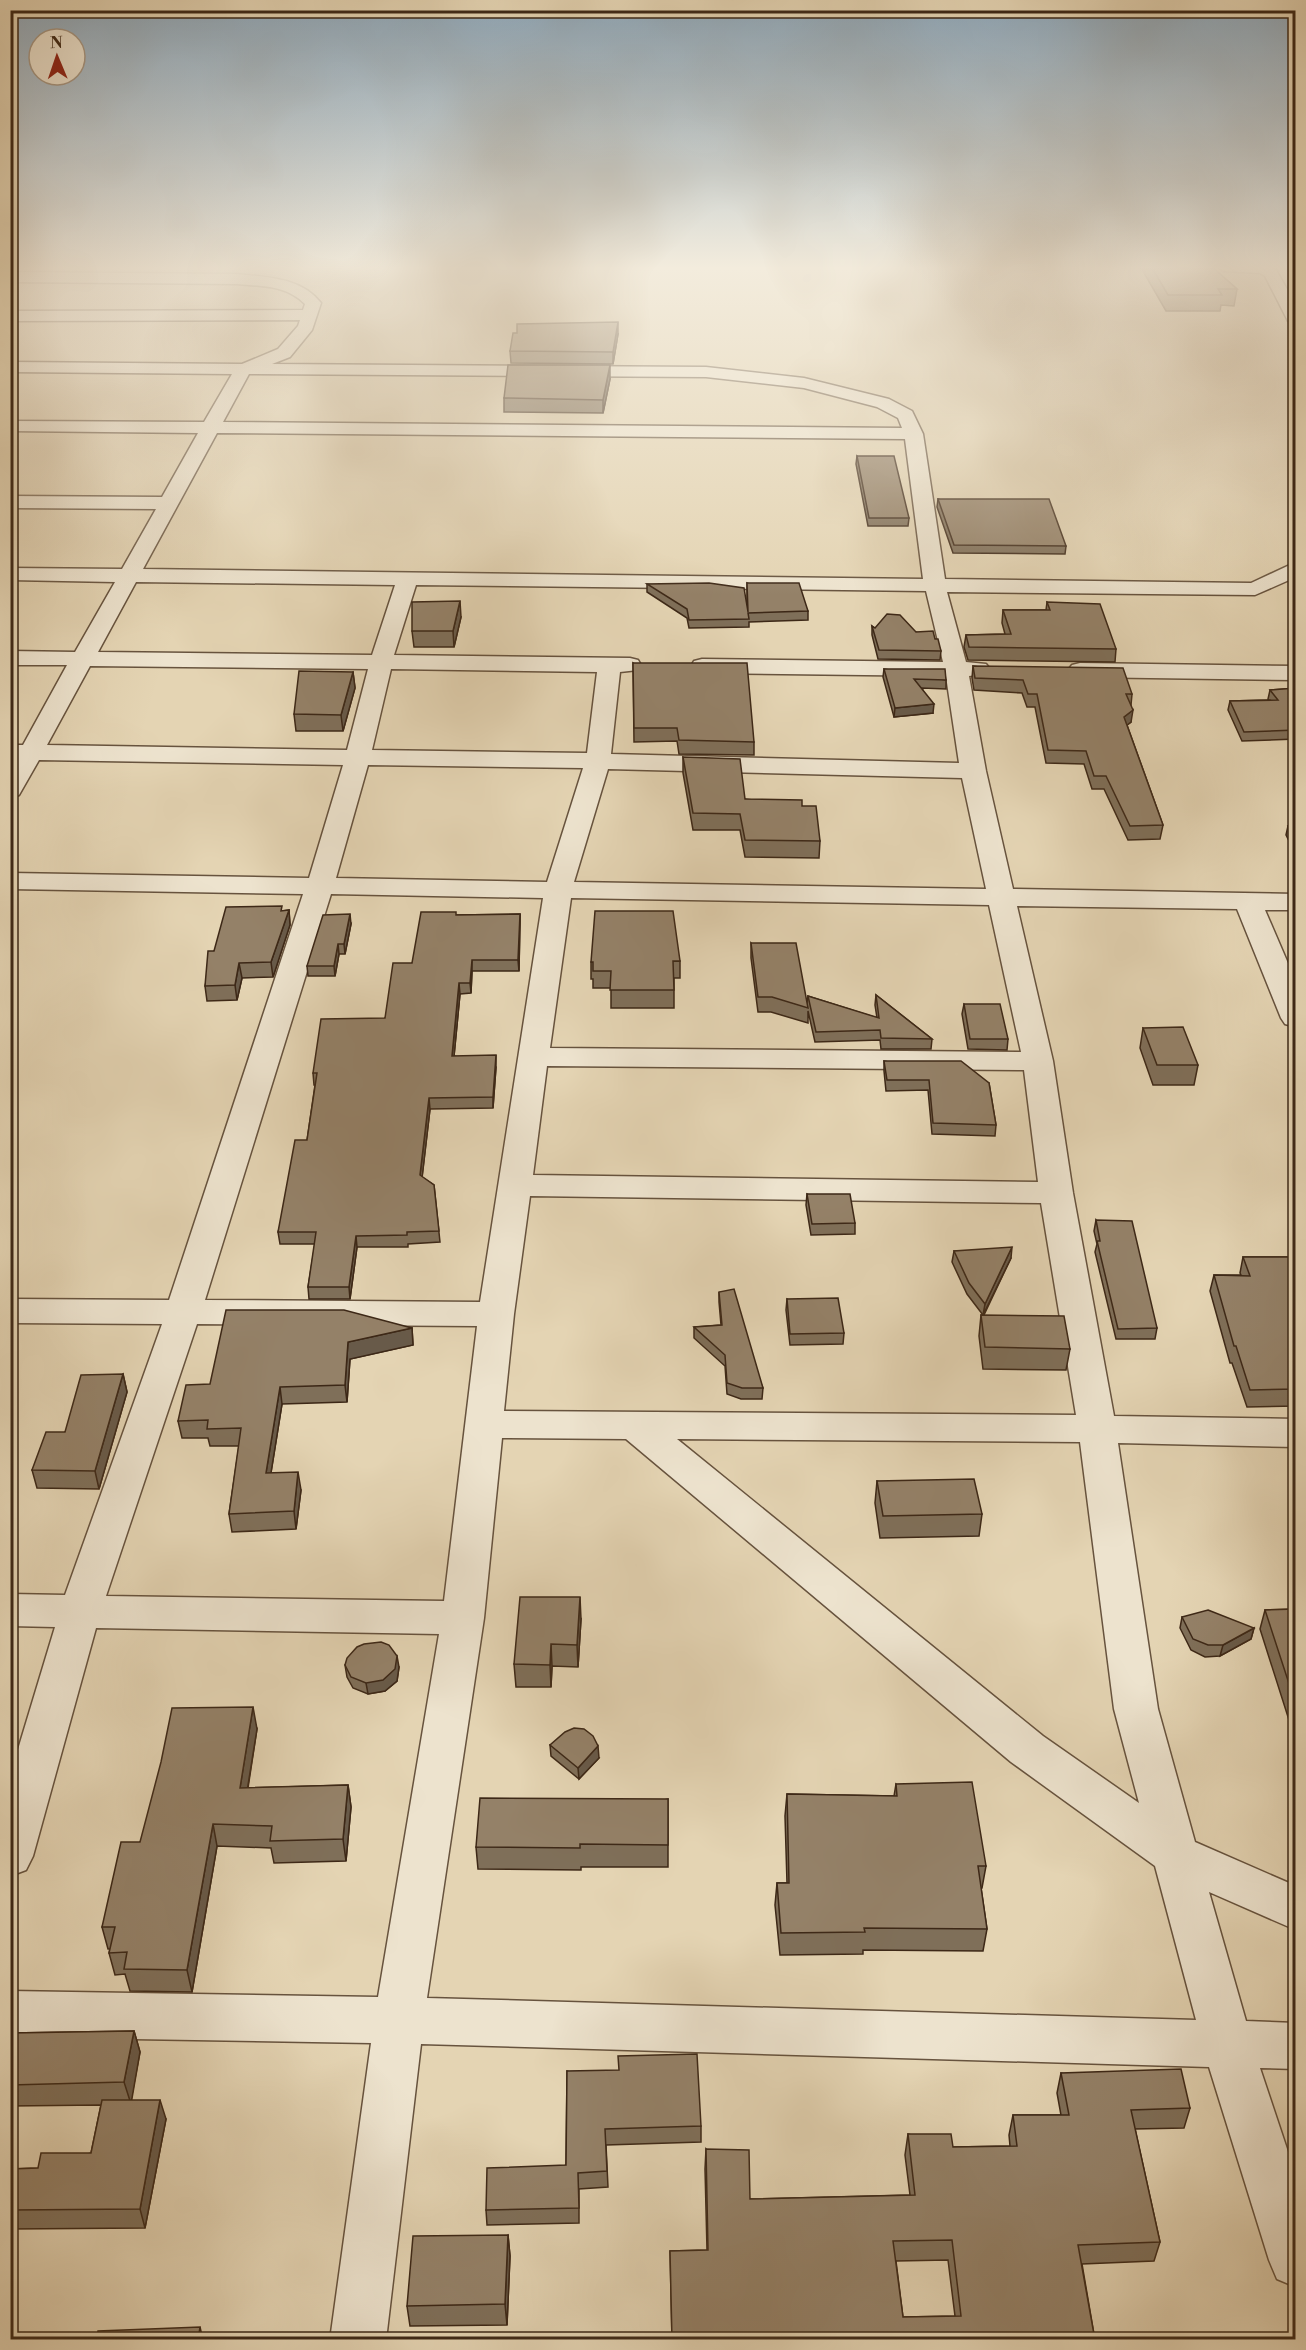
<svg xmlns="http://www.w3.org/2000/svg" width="1306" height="2350" viewBox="0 0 1306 2350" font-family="'Libre Bodoni',serif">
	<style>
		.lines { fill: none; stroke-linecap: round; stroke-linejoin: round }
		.street-casing { stroke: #67533e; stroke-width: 3 }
		.street { fill: #ede3ce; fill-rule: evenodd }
		.wall { fill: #7f6f59; stroke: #3d2817; stroke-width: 1.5; fill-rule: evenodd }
		.shaded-wall { fill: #685a49; stroke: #3d2817; stroke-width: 1.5 }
		.building { fill: #948168; stroke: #3d2817; stroke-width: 1.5; fill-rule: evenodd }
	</style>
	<rect width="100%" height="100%" fill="#e4d4b3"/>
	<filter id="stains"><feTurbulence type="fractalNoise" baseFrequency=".00333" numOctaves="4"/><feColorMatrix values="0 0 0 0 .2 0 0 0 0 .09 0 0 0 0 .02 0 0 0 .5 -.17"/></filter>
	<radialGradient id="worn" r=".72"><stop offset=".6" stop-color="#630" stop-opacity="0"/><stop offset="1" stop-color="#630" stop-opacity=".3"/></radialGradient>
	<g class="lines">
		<g class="street-casing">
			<path id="street" d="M1216,266h52l8,4 20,35v21l-8,-5 -23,-45 -5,-3 -36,-2z
				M10,272l226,2c30,3 65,3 85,29l-9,27 -22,27 -18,7 434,3 98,11 85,21 23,12 11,23 22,145 306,4 45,-21v15l-41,18 -308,-3 19,70 20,2 4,5 -4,5 -17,2 17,95 27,118 283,5v16h-31l31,72v45l-11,-3 -4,-6 -44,-109 -220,-3 36,155 20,132 41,223 182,3v28l-178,-4 40,266 37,133 101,44v44l-87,-38 37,129 50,2v46l-36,-1 36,108v111l-19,-8 -8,-19 -60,-193 -788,-23 -35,296h-56l41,-297 -361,-6v-46l368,6 61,-363 -343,-6 -63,228 -7,14 -16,6v-100l45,-149 -45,-1v-32l55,1 97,-271 -152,-1v-24l159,1 134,-406 -293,-5v-16l299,5 34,-113 -304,-5 -20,35 -9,3v-31l4,-8h-4v-14h13l44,-80h-57v-14l65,1 40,-70 -105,-2v-12l112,1 34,-60 -146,-1v-12l152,1 36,-64 -188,-2v-10l194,1 28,-48 -222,-2v-10l232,2 36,-15 20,-23 2,-6 -290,1v-10l293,-1 2,-6c-19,-19 -44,-18 -69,-20l-226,-2zM249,374l457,3 98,11 73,19 21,11 4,10 -679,-6zM217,433l688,6 18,140 -780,-10zM136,582l259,3 -23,70 -274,-3zM416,585l510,6 17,71 -241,-3 -8,2 -3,5 3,5 8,2 244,3 13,87 -348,-9 9,-82 18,-2 3,-5 -3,-5 -8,-2 -236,-3zM90,666l278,3 -21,81 -300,-5zM391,669l206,3 -10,81 -215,-3zM368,765l215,3 -36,114 -211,-4zM608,769l354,9 24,111 -412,-7zM331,894l212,4 -63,404 -275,-2zM571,898l418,7 32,147 -471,-4zM547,1066l477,4 14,112 -505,-7zM530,1196l511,7 35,212 -572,-4 10,-97zM197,1324l280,2 -33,275 -338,-5zM502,1438l124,1 385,323 144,104 41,154 -769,-22 57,-380zM677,1439l403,3 34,267 25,94 -96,-67z
				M1080,663l216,3v14l-216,-3 -8,-2 -4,-5 4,-5z"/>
		</g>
		<use href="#street" class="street"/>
	</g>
	<path class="wall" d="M1140,266h71l26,23 -3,17 -13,-1 -1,6h-54z
		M618,334l-5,30 -102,-1 -1,-12z
		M610,379l-7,34 -99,-1v-14z
		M857,456l52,62 -1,8h-40l-12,-62z
		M938,499l128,47 -1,8 -112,-1 -16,-46z
		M747,583l61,28v9l-59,2v5l-60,1 -2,-10 -40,-26v-8l100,21z
		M1047,602l69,47 -1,13 -147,-2 -4,-13 2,-12 39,-1 -3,-11 1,-13h43z
		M461,617l-7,30h-40l-2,-16z
		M872,626l3,2 41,4 19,7 6,12 -1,9 -62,-1 -6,-24z
		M633,663l121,79v13l-75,-1 -2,-13 -43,1z
		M973,666l159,28 -1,11v17l-4,3 36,100 -3,14 -32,1 -24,-51h-12l-8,-25 -38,-1 -11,-56h-8l-5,-14 -48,-3 -2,-12z
		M884,669l62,11v9l-24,-1 11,25 -39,4 -11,-40z
		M353,672l2,16 -12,43h-47l-2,-17z
		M1296,688v51l-54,2 -14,-31 2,-9 39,-1 -1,-1 2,-9z
		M683,757l62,42 57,7 18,35 -1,17 -74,-1 -5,-27h-47l-10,-57z
		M1288,826h8v29l-10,-20z
		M289,910l1,15 -17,52 -31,1 -5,22 -30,1 -2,-15 9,-35 68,-40z
		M520,914l-1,57h-47l-1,22 -11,1 -6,62 42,11 -3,41 -63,1 -8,68 12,8 6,57 -32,2v3h-51l-7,52h-41l-1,-12 7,-43h-35l-2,-12 29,-92 8,-55h-1l-1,-12 72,-55 27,-55 44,-48z
		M351,924l-6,30h-6l-4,22h-27l-1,-10z
		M751,943l56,59 1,-6 69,22 -2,-13 1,-10 56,44 -1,10h-50l-1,-9 -65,2 -7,-31v12l-37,-11h-13l-7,-54z
		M680,961v17h-6v30h-63v-20h-18v-9h-2v-17z
		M964,1004l44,35 -1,11 -39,-1 -6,-35z
		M1143,1028l55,37 -4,20h-41l-13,-37z
		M884,1061l105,22 7,42 -1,11 -63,-2 -4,-44 -42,1 -2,-20z
		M807,1194l48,29v11l-44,1 -5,-30z
		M1096,1220l61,108 -2,11h-39l-21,-87 2,-8 -3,-13z
		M954,1251l57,7 -27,57 86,34 -4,21 -83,-1 -4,-33 2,-21h2l-16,-21 -15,-32z
		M1243,1257h53v149l-49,1 -15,-44h-2l-20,-72 4,-16h27l-1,-2z
		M719,1292l44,96 -1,11h-21l-14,-5 -2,-28 -31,-28v-11l27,-2 -2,-23z
		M787,1299l57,34 -1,11 -53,1 -4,-35z
		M412,1328l1,17 -63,14 -3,43 -65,2 -11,69 30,17 -5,39 -64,3 -3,-18 10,-68h-29l-2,-8h-26l-4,-17z
		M123,1374l4,18 -28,97 -62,-1 -5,-18 33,-38z
		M877,1481l105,33 -3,22 -99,2 -5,-35z
		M1296,1609v133l-36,-113 5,-19z
		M1182,1617l72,11 -3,11 -31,17 -15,1 -14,-7 -11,-22z
		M581,1619l-3,48 -26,-1 -1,21h-35l-2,-23z
		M345,1665l54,2 -2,14 -12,10 -17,3 -15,-6 -6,-11z
		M257,1729l-9,59 100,-3 3,22 -5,54 -72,2 -3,-15 -54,-2 -25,146 -62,-1 -5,-17 -10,1 -6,-22 1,-4h-2l-6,-22 38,-85z
		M550,1745l49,13 -20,21 -28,-23z
		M896,1784l90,82 -4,22h-1l6,41 -4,22 -120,-1v4l-83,1 -5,-50 2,-22h10l-2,-67 2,-22 107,2z
		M668,1799v68h-87v3l-103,-1 -2,-22z
		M134,2031l6,21 -9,48 35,19 -21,109 -135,1v-60l28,-1 53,-15 10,-48 -91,1v-73z
		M567,2071l134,55v16l-95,3 2,42 -29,2v34l-92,2 -1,-15 80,-45z
		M1061,2073l129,35 -6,20 -49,1 25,113 -6,19 -72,3 13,76h-423l-2,-89 37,-1 -2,-81 1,-20 44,50 160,-4 -5,-40 3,-21 45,13 57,-1 -1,-11 4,-20h48l-4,-22zM948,2260l7,56 -52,1 -7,-56z
		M508,2235l2,21 -3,69 -97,1 -3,-20z"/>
	<path class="shaded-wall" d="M618,322v12l-5,30v-12z
		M610,365v14l-7,34v-13z
		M460,601l1,16 -7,30 -1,-16z
		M353,672l2,16 -12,43 -2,-16z
		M934,704l-1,9 -39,4 1,-9z
		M1133,710l-2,12 -9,7 2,-12z
		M289,910l1,15 -17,52 -2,-15z
		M350,914l1,10 -6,30 -1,-10z
		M520,914v10l-1,47 -1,-11z
		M338,944l1,10 -4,22 -1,-10z
		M472,960v11l-1,22 -1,-10z
		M239,963l3,15 -5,22 -2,-15z
		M459,983l1,11 -7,73 -1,-11z
		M496,1055v12l-3,41v-11z
		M429,1098l1,11 -9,78 -1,-12z
		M356,1236l1,11 -7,52 -1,-12z
		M1012,1247l-1,11 -28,57 2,-11z
		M412,1328l1,17 -63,14 -3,43 -2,-17 3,-43z
		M123,1374l4,18 -28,97 -4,-18z
		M280,1387l2,17 -14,87 -2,-18z
		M298,1472l3,18 -5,39 -2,-18z
		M580,1597l1,22 -3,48 -1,-22z
		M1254,1628l-3,11 -31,17 3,-11z
		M551,1644l1,22 -1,21 -1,-22z
		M397,1656l2,11 -2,14 -12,10 -17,3 -2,-11z
		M253,1707l4,22 -13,81 -4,-22z
		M598,1746l1,12 -20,21 -1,-11z
		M348,1785l3,22 -5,54 -3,-22z
		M213,1824l4,22 -25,146 -5,-22z
		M134,2031l6,21 -9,52 -7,-22z
		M160,2100l6,19 -21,109 -5,-19z
		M508,2235l2,21 -3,69 -2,-21z
		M200,2327l3,13h-5z"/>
	<path class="building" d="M1151,266h60l26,23h-19l4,6h-54z
		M618,322l-5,30 -103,-1 3,-18h4v-9z
		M508,365h102l-7,35 -99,-2z
		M857,456h37l15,62h-40z
		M938,499h111l17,47 -112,-1z
		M709,583l35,5 4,24 -1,-29h52l9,28 -60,2 1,6 -60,1 -2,-11 -40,-25z
		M460,601l-7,30h-41v-29z
		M1047,602l53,2 16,45 -147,-2 -3,-12 45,-1 -8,-24h47z
		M887,614l13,1 16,17 17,-1 2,8h3l3,12 -62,-1 -7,-24 3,2z
		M633,663h114l7,79 -75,-2 -2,-12h-43z
		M973,666l150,2 9,26h-6l7,16 -9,7 39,108 -33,1 -24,-50h-12l-8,-25 -38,-1 -11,-56h-9l-5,-14 -48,-2z
		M884,669h61l1,11 -32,-1 20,25 -39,4z
		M299,671l54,1 -12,43 -47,-1z
		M1296,688v42l-52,2 -14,-31 48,-1 -8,-10z
		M683,757l57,2 5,40 57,1v6h14l4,35 -75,-1 -5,-26 -47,-1z
		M1288,826h8v16z
		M282,906l-1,5 8,-1 -18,52 -32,1 -4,22 -30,1 3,-35h6l12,-44z
		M595,911h78l7,50h-7l1,29h-64l1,-19h-18v-9h-2z
		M421,912h35v3l64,-1 -2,46h-46l-2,23h-11l-7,73 44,-1 -3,42 -64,1 -9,77 14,10 5,46 -32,1v3l-51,1 -7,51h-41l8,-55h-38l17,-92h12l10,-67h-4l8,-54 64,-1 8,-55h19z
		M350,914l-6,30h-6l-4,22h-27l16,-51z
		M751,943h45l12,65 -36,-11h-14z
		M876,995l56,44 -51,-1 -1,-8 -64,2 -8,-36 71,22z
		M964,1004h36l8,35h-38z
		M1183,1027l15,38h-41l-14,-37z
		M884,1061h77l28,22 7,42 -63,-2 -4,-43h-42z
		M807,1194h43l5,29 -43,1z
		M1096,1220l36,1 25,107 -39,1 -21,-88h3z
		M1012,1247l-27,57 -16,-21 -15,-32z
		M1243,1257h53v132l-46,1 -14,-44h-2l-20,-71 36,1z
		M734,1289l29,99h-21l-15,-5 -2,-28 -31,-28 28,-2 -3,-33z
		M838,1298l6,35 -54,1 -3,-35z
		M226,1310h118l68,18 -64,14 -3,43 -65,2 -14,86 32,-1 -4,39 -65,3 12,-86 -34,1 1,-9 -30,1 8,-36 24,-1z
		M981,1315l83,1 6,33 -85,-2z
		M123,1374l-28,97 -63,-1 14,-38h19l16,-57z
		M974,1479l8,35 -99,2 -6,-35z
		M520,1597h60l-3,48 -26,-1 -1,21 -36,-1z
		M1296,1609v96l-31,-95z
		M1208,1610l46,18 -31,17h-15l-15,-6 -11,-22z
		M381,1642l8,3 8,11 -2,13 -12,11 -17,3 -15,-6 -6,-12 2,-7 10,-11 7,-3z
		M253,1707l-13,81 108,-3 -5,54 -73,2 2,-15 -59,-2 -26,146 -63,-1 3,-17 -18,1 6,-26h-13l19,-85h19l21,-80 11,-54z
		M574,1728l10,1 9,7 5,10 -20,22 -28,-23 15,-13z
		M972,1782l14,84h-8l9,63 -123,-1 1,4 -84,1 -4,-50h12l-2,-89 110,2 -1,-12z
		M480,1798l188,1v46l-88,-1v4l-104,-1z
		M134,2031l-10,51 -114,3v-52z
		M697,2054l4,72 -96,3 2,42 -29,2 1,35 -93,2 1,-42 79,-3 1,-94 52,-1 -1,-14z
		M1181,2069l9,39 -59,2 29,132 -82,3 17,95h-423l-2,-89 38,-1 -2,-101 43,1 1,49 165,-4 -7,-61h43l2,13 64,-1 -4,-31h56l-8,-42zM952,2240l9,76 -58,1 -10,-76z
		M102,2100h58l-20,109 -130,1v-41l28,-1 3,-15h50z
		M508,2235l-3,69 -98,2 6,-70z
		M200,2327l-2,13h-101l1,-9z"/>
	<linearGradient id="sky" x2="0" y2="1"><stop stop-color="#8faabe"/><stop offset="0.45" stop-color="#f3ecdd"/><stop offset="1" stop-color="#f3ecdd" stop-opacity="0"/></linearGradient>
	<rect width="1306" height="595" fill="url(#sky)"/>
	<rect width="1306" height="2350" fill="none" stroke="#e4d4b3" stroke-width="36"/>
	<rect x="12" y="12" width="1282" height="2326" fill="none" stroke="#3d2817" stroke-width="3"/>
	<rect x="18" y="18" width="1270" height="2314" fill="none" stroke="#3d2817" stroke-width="1.5"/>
	<g transform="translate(57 57) rotate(358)"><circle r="28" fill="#ede3ce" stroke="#a79885" stroke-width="1.5"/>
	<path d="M0-4.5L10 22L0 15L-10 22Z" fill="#8f2418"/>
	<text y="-9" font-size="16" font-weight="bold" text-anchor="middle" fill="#3d2817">N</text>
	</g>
	<rect width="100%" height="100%" filter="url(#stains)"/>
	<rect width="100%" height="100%" fill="url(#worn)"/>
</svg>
